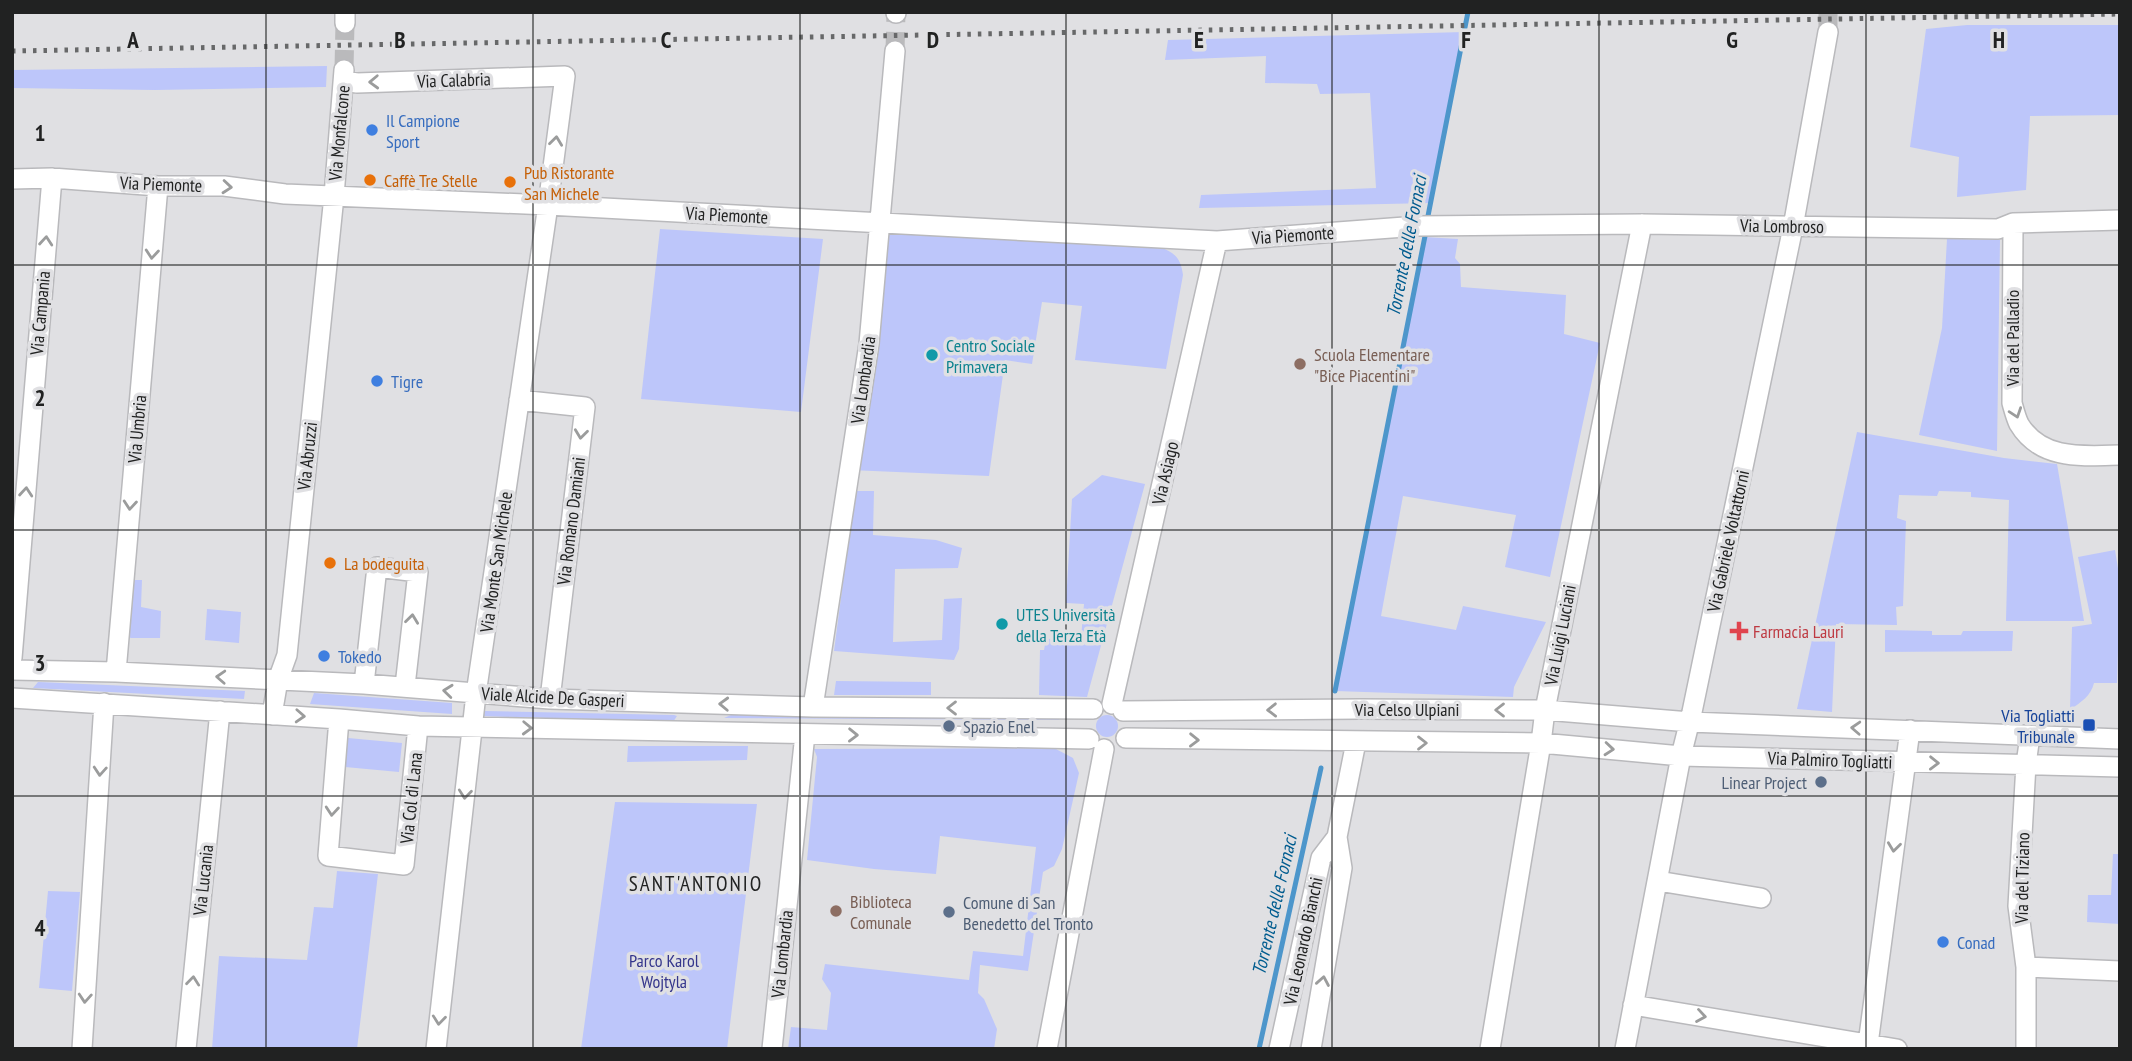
<svg xmlns="http://www.w3.org/2000/svg" width="2132" height="1061" viewBox="0 0 2132 1061" font-family="'PT Sans Narrow',sans-serif">
	<style>
		.green { fill: #bdc6fa }
		.lines { fill: none; stroke-linecap: round; stroke-linejoin: round }
		.stream { stroke: #4d96cb; stroke-width: 5 }
		.minor-tunnel { stroke: #bababc; stroke-width: 19; stroke-dasharray: 19 10; stroke-linecap: butt }
		.minor-casing { stroke: #b9b9bc; stroke-width: 22 }
		.minor { stroke: #fff; stroke-width: 19 }
		.rail { stroke: #676869; stroke-width: 5; stroke-dasharray: 3.5 7; stroke-linecap: butt }
		.oneway { stroke: #9b9c9c }
		.grid { fill: none; stroke: #212222; stroke-width: 2; stroke-opacity: 0.55 }
		.shop-dot { fill: #3f7fe0; stroke: #e0e0e3; stroke-width: 2.5 }
		.food-dot { fill: #e8710a; stroke: #e0e0e3; stroke-width: 2.5 }
		.culture-dot { fill: #0f9aa8; stroke: #e0e0e3; stroke-width: 2.5 }
		.education-dot { fill: #8d6e63; stroke: #e0e0e3; stroke-width: 2.5 }
		.health-dot { fill: #e0444e; stroke: #e0e0e3; stroke-width: 2.5 }
		.transit-dot { fill: #1a4fb4; stroke: #e0e0e3; stroke-width: 2.5 }
		.service-dot { fill: #5c6f8a; stroke: #e0e0e3; stroke-width: 2.5 }
		.labels { text-anchor: middle; dominant-baseline: central; stroke-width: 7; stroke-linejoin: round; paint-order: stroke }
		.street-label { font-size: 18px; fill: #212222; stroke: #e0e0e3 }
		.shop-label { font-size: 18px; fill: #366cbe; stroke: #e0e0e3; text-anchor: start }
		.food-label { font-size: 18px; fill: #c56008; stroke: #e0e0e3; text-anchor: start }
		.culture-label { font-size: 18px; fill: #0d838f; stroke: #e0e0e3; text-anchor: start }
		.education-label { font-size: 18px; fill: #785e54; stroke: #e0e0e3; text-anchor: start }
		.health-label { font-size: 18px; fill: #be3a42; stroke: #e0e0e3; text-anchor: start }
		.transit-label { font-size: 18px; fill: #164399; stroke: #e0e0e3; text-anchor: end }
		.service-label { font-size: 18px; fill: #4e5e75; stroke: #e0e0e3; text-anchor: start }
		.park-label { font-size: 18px; fill: #35368c; stroke: #e0e0e3 }
		.water-label { font-size: 19px; font-style: italic; fill: #005c8f; stroke: #e0e0e3 }
		.quarter-label { font-size: 21px; letter-spacing: 2px; fill: #212222; stroke: #e0e0e3 }
		.grid-label { font-size: 23px; text-anchor: middle; font-weight: bold; fill: #212222; stroke: #e0e0e3; stroke-width: 7; stroke-linejoin: round; paint-order: stroke }
	</style>
	<rect width="100%" height="100%" fill="#e0e0e3"/>
	<path class="green" d="M1967,25h153v90l-90,1 -4,74 -69,7 2,-40 -49,-10 16,-118z
		M1464,32l-33,171 -232,5 2,-13 175,-7 -6,-95 -50,1 -3,-10 -52,-1 1,-27 -101,4 3,-20z
		M327,66l-1,21 -171,3 -143,-2v-18z
		M660,229l163,10 -22,173 -160,-13z
		M886,232l273,15c16,5 22,12 24,28l-17,94 -91,-9 7,-54 -40,-4 -10,62 -27,-4 -16,116 -139,-6z
		M1424,237l34,2 -3,19 5,6 1,23 105,8 -2,39 36,9 -50,234 -45,-10 11,-52 -113,-19 -22,120 75,14 7,-24 83,16 -32,65 -1,10 -178,-6z
		M1947,239l53,1 -3,211 -78,-16 23,-107z
		M1857,432l147,26 53,6 27,157h-78l3,-121 -38,-3v-5l-32,-1 -2,5 -38,-1 -2,23 9,3 -3,85 -7,1 1,18 -61,-1 -4,88 -35,-3z
		M1102,475l43,9 -58,213 -48,-2 1,-45h4l2,-11 35,-1 3,-34 -18,-1 6,-104z
		M855,491h19l-1,44 63,5 26,8 -4,20 -63,1 -2,73 49,-2 2,-41 18,-1 -3,51 -5,11 -120,-9z
		M2115,550l5,31 -3,102h-23c-3,13 -13,19 -24,27l2,-83 20,-3 -14,-67z
		M129,580h13l-1,27 20,4 -1,27h-29l-6,-2z
		M207,609l34,3 -2,31 -34,-3z
		M1885,630l47,1v4h29l2,-4h50l-1,20 -127,1z
		M836,681l95,1v13h-97z
		M38,682l207,9 -1,8 -211,-11z
		M314,693l138,10v11l-142,-10z
		M485,711l189,4 3,1 -4,6 -192,-6z
		M731,715l324,2 5,3 -336,-2z
		M1096 726a11 11 0 1 1 22 0a11 11 0 1 1-22 0Z
		M348,738l54,5 -3,29 -54,-5z
		M628,746h120l-1,14 -120,2z
		M1054,748l19,10 6,15 -17,76 -8,17 -11,6 -15,99 -48,-6 -2,28 6,6 13,30 -3,20h-206l3,-22 36,3 4,-37 -9,-14 3,-15 144,16 4,-29 50,5 13,-109 -96,-11 -4,38 -62,-5 -67,-9 10,-103 -3,-8z
		M615,802l142,2 -30,245h-146z
		M2113,854h7v70l-33,-2 1,-27h23z
		M337,871l41,3 -21,175h-145l7,-93 88,4 7,-53 19,1z
		M48,891l32,1 -8,99 -33,-3z"/>
	<g class="lines">
		<path class="stream" d="M1427,221l41,-209
			M1335,691l91,-460
			M1259,1049l62,-281"/>
		<path class="minor-tunnel" d="M1828,32v-20
			M895,51l1,-38
			M344,69l1,-46"/>
		<g class="minor-casing">
			<path id="minor" d="M896,13v-1
				M345,23v-11
				M344,81l13,2 208,-7 -17,129 -72,489 -40,355
				M12,179l40,-1 106,8h66l61,8 263,11 669,36 201,-15 224,-2 356,5 15,-6 107,-3
				M2013,223l-1,180c2,7 4,15 7,21 22,37 65,32 101,31
				M519,400l66,7 -35,292
				M12,658l40,-480
				M12,670l104,2 248,12 186,15 263,8 280,2
				M116,672l42,-486
				M364,684l13,-117 41,5 -13,114
				M12,698l327,21 79,7 671,13
				M1112,704l105,-463
				M813,707l56,-363 26,-293
				M1123,711l237,-2 185,1 145,12 430,17
				M272,715l6,-35 9,-25 47,-459 10,-126
				M339,719l-11,137 76,9 14,-139
				M2030,736l-4,28 -8,142 8,61 94,4
				M1126,738l415,5 140,13 439,11
				M1658,881l103,17
				M2026,967v82
				M1633,1005l264,44
				M1868,1044l42,-314
				M82,1049l22,-346
				M186,1049l34,-338
				M772,1049l33,-315
				M1047,1049l57,-300
				M1279,1049l42,-191 16,-21
				M1311,1049l31,-181 -5,-31 19,-95
				M1490,1049l51,-306 4,-33 97,-486
				M1625,1049l56,-293 11,-44 101,-485 35,-195"/>
		</g>
		<use href="#minor" class="minor"/>
		<path class="rail" d="M12,51l2108,-37"/>
	</g>
	<defs><path id="oneway-chevron" d="M-2-3.5L2.5 0L-2 3.5" fill="none" stroke-width="1.6" stroke-linecap="round" stroke-linejoin="round" transform="scale(1.75)"/></defs>
	<g class="oneway">
		<use href="#oneway-chevron" transform="translate(374 82) rotate(178)"/>
		<use href="#oneway-chevron" transform="translate(556 141) rotate(-83)"/>
		<use href="#oneway-chevron" transform="translate(227 187) rotate(5)"/>
		<use href="#oneway-chevron" transform="translate(46 241) rotate(-85)"/>
		<use href="#oneway-chevron" transform="translate(152 254) rotate(95)"/>
		<use href="#oneway-chevron" transform="translate(2016 413) rotate(71)"/>
		<use href="#oneway-chevron" transform="translate(581 434) rotate(97)"/>
		<use href="#oneway-chevron" transform="translate(26 492) rotate(-85)"/>
		<use href="#oneway-chevron" transform="translate(130 505) rotate(95)"/>
		<use href="#oneway-chevron" transform="translate(412 619) rotate(-83)"/>
		<use href="#oneway-chevron" transform="translate(221 677) rotate(-177)"/>
		<use href="#oneway-chevron" transform="translate(448 691) rotate(-174)"/>
		<use href="#oneway-chevron" transform="translate(724 704) rotate(-178)"/>
		<use href="#oneway-chevron" transform="translate(952 708) rotate(-180)"/>
		<use href="#oneway-chevron" transform="translate(1272 710) rotate(179)"/>
		<use href="#oneway-chevron" transform="translate(1500 710) rotate(-180)"/>
		<use href="#oneway-chevron" transform="translate(300 716) rotate(3)"/>
		<use href="#oneway-chevron" transform="translate(527 728) rotate(2)"/>
		<use href="#oneway-chevron" transform="translate(1856 728) rotate(-177)"/>
		<use href="#oneway-chevron" transform="translate(853 735) rotate(1)"/>
		<use href="#oneway-chevron" transform="translate(1194 740) rotate(1)"/>
		<use href="#oneway-chevron" transform="translate(1422 743)"/>
		<use href="#oneway-chevron" transform="translate(1609 749) rotate(5)"/>
		<use href="#oneway-chevron" transform="translate(1934 763) rotate(1)"/>
		<use href="#oneway-chevron" transform="translate(100 771) rotate(94)"/>
		<use href="#oneway-chevron" transform="translate(465 794) rotate(96)"/>
		<use href="#oneway-chevron" transform="translate(332 811) rotate(95)"/>
		<use href="#oneway-chevron" transform="translate(1894 847) rotate(97)"/>
		<use href="#oneway-chevron" transform="translate(193 981) rotate(-84)"/>
		<use href="#oneway-chevron" transform="translate(1323 981) rotate(-80)"/>
		<use href="#oneway-chevron" transform="translate(85 998) rotate(94)"/>
		<use href="#oneway-chevron" transform="translate(1701 1016) rotate(9)"/>
		<use href="#oneway-chevron" transform="translate(439 1020) rotate(96)"/>
	</g>
	<path class="grid" d="M266,12v1037M533,12v1037M800,12v1037M1066,12v1037M1332,12v1037M1599,12v1037M1866,12v1037M12,265h2108M12,530h2108M12,796h2108"/>
	<g class="shop-dot">
		<circle cx="372" cy="130" r="7"/>
		<circle cx="377" cy="381" r="7"/>
		<circle cx="324" cy="656" r="7"/>
		<circle cx="1943" cy="942" r="7"/>
	</g>
	<g class="food-dot">
		<circle cx="370" cy="180" r="7"/>
		<circle cx="510" cy="182" r="7"/>
		<circle cx="330" cy="563" r="7"/>
	</g>
	<g class="culture-dot">
		<circle cx="932" cy="355" r="7"/>
		<circle cx="1002" cy="624" r="7"/>
	</g>
	<g class="education-dot">
		<circle cx="1300" cy="364" r="7"/>
		<circle cx="836" cy="911" r="7"/>
	</g>
	<path class="health-dot" d="M1735.5 620.5h7v7h7v7h-7v7h-7v-7h-7v-7h7z"/>
	<rect class="transit-dot" x="2082" y="718" width="14" height="14" rx="3.5"/>
	<g class="service-dot">
		<circle cx="949" cy="726" r="7"/>
		<circle cx="1821" cy="782" r="7"/>
		<circle cx="949" cy="912" r="7"/>
	</g>
	<g class="labels">
		<g class="street-label">
			<text transform="translate(454 80) rotate(-2)">Via Calabria</text>
			<text transform="translate(339 133) rotate(-85)">Via Monfalcone</text>
			<text transform="translate(161 184) rotate(2)">Via Piemonte</text>
			<text transform="translate(727 215) rotate(3)">Via Piemonte</text>
			<text transform="translate(1782 226) rotate(1)">Via Lombroso</text>
			<text transform="translate(1293 235) rotate(-4)">Via Piemonte</text>
			<text transform="translate(40 313) rotate(-85)">Via Campania</text>
			<text transform="translate(2012 338) rotate(-90)">Via del Palladio</text>
			<text transform="translate(863 380) rotate(-82)">Via Lombardia</text>
			<text transform="translate(137 429) rotate(-85)">Via Umbria</text>
			<text transform="translate(307 456) rotate(-84)">Via Abruzzi</text>
			<text transform="translate(1165 473) rotate(-77)">Via Asiago</text>
			<text transform="translate(571 521) rotate(-83)">Via Romano Damiani</text>
			<text transform="translate(1728 541) rotate(-78)">Via Gabriele Voltattorni</text>
			<text transform="translate(496 562) rotate(-82)">Via Monte San Michele</text>
			<text transform="translate(1560 635) rotate(-79)">Via Luigi Luciani</text>
			<text transform="translate(553 697) rotate(3)">Viale Alcide De Gasperi</text>
			<text x="1407" y="709">Via Celso Ulpiani</text>
			<text transform="translate(1830 760) rotate(2)">Via Palmiro Togliatti</text>
			<text transform="translate(411 798) rotate(-84)">Via Col di Lana</text>
			<text transform="translate(2022 878) rotate(-89)">Via del Tiziano</text>
			<text transform="translate(203 880) rotate(-84)">Via Lucania</text>
			<text transform="translate(1303 941) rotate(-78)">Via Leonardo Bianchi</text>
			<text transform="translate(782 954) rotate(-84)">Via Lombardia</text>
		</g>
		<g class="shop-label">
			<text x="386" y="120">Il Campione<tspan x="386" dy="21">Sport</tspan></text>
			<text x="391" y="381">Tigre</text>
			<text x="338" y="656">Tokedo</text>
			<text x="1957" y="942">Conad</text>
		</g>
		<g class="food-label">
			<text x="524" y="172">Pub Ristorante<tspan x="524" dy="21">San Michele</tspan></text>
			<text x="384" y="180">Caffè Tre Stelle</text>
			<text x="344" y="563">La bodeguita</text>
		</g>
		<g class="culture-label">
			<text x="946" y="345">Centro Sociale<tspan x="946" dy="21">Primavera</tspan></text>
			<text x="1016" y="614">UTES Università<tspan x="1016" dy="21">della Terza Età</tspan></text>
		</g>
		<g class="education-label">
			<text x="1314" y="354">Scuola Elementare<tspan x="1314" dy="21">"Bice Piacentini"</tspan></text>
			<text x="850" y="901">Biblioteca<tspan x="850" dy="21">Comunale</tspan></text>
		</g>
		<g class="health-label">
			<text x="1753" y="631">Farmacia Lauri</text>
		</g>
		<g class="transit-label">
			<text x="2075" y="715">Via Togliatti<tspan x="2075" dy="21">Tribunale</tspan></text>
		</g>
		<g class="service-label">
			<text x="963" y="726">Spazio Enel</text>
			<text x="1807" y="782" text-anchor="end">Linear Project</text>
			<text x="963" y="902">Comune di San<tspan x="963" dy="21">Benedetto del Tronto</tspan></text>
		</g>
		<g class="park-label">
			<text x="664" y="960">Parco Karol<tspan x="664" dy="21">Wojtyla</tspan></text>
		</g>
		<g class="water-label">
			<text transform="translate(1406 246) rotate(-79)">Torrente delle Fornaci</text>
			<text transform="translate(1274 905) rotate(-77)">Torrente delle Fornaci</text>
		</g>
		<g class="quarter-label">
			<text x="696" y="883">SANT'ANTONIO</text>
		</g>
	</g>
	<g class="grid-label">
		<text x="133" y="48">A</text>
		<text x="400" y="48">B</text>
		<text x="666" y="48">C</text>
		<text x="933" y="48">D</text>
		<text x="1199" y="48">E</text>
		<text x="1466" y="48">F</text>
		<text x="1732" y="48">G</text>
		<text x="1999" y="48">H</text>
		<text x="40" y="141">1</text>
		<text x="40" y="406">2</text>
		<text x="40" y="671">3</text>
		<text x="40" y="936">4</text>
	</g>
	<rect width="2132" height="1061" fill="none" stroke="#212222" stroke-width="28"/>
</svg>
